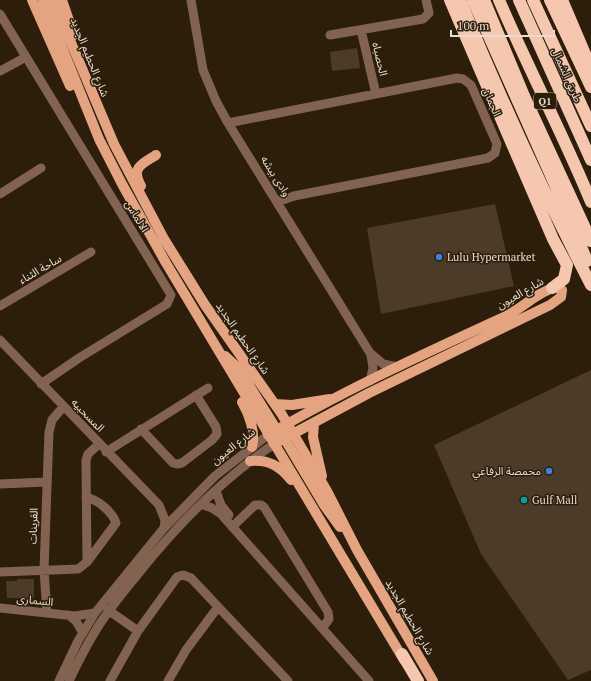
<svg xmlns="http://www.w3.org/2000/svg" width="591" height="681" viewBox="0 0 591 681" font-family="'PT Serif','Noto Sans Arabic',serif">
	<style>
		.building { fill: #4d3b2a }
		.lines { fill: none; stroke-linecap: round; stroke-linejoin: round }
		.minor { stroke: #826352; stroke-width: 9 }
		.major { stroke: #e4a481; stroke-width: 10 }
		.highway { stroke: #f5c7ae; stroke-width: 12 }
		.shop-dot { fill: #3f7fe0; stroke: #2d1e0c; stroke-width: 1.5 }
		.culture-dot { fill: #0f9aa8; stroke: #2d1e0c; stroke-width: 1.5 }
		.labels { text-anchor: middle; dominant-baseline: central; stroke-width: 3; stroke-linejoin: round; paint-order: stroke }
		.shield { fill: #2d1e0c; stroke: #aea396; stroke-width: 1 }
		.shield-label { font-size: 10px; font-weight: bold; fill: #e6dcd1 }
		.street-label { font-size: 11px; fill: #e6dcd1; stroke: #2d1e0c }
		.poi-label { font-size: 11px; fill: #e6dcd1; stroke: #2d1e0c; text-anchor: start }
	</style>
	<rect width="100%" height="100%" fill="#2d1e0c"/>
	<path class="building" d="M357,48l3,20 -28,3 -2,-19z
		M495,204l19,82 -133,28 -14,-86z
		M591,370v300l-23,10 -87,-126 -47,-109z
		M17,579h17v19h-27l-1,-17h11z"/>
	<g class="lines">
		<path class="minor" d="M191,0l12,70 13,31 12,22 142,230 13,11 15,3
			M0,14l171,281 -4,9 -88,54 -38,26
			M361,30l15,64
			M330,35l93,-16 6,-6 -3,-13
			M0,71l26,-14
			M228,123l229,-45 6,1 8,6 26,59 -2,9 -7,5 -194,38 -17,6
			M0,194l41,-26
			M0,306l91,-54
			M0,340l159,165 6,15 -1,8
			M370,381l3,-13 -2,-13
			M141,429l32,34 4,1 5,-1 30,-23 5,-6 -1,-7 -20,-32
			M106,452l102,-64
			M0,484l47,-2
			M216,491l5,14 8,10
			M201,504l11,4 9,6 148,167
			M232,527l23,-22h6l3,2 64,105 1,7 -6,8
			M87,562l-1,-102 2,-6 11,-10
			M0,572l78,-3 9,-7 29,-39c-3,-10 -19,-25 -30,-25
			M0,608l75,8 20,-3
			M108,610l30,21
			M47,613l-3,-43 5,-138 3,-12 11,-13
			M68,615l8,6 7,12
			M59,681l19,-40 17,-28 69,-85 51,-52 53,-41
			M69,681c8,-17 17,-35 27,-51 12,-20 27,-38 42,-56 39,-49 84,-95 136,-130
			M110,681l28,-50 39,-54 6,-2 8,3 97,103
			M168,681l18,-31 32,-43"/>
		<path class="major" d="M32,0l38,86
			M43,0l56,139 23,45 44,79 238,397
			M53,0l61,144 50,95 41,66 76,108 46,78 30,59 76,131
			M62,0l12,35
			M141,186c-10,-19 0,-21 15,-31
			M225,356l14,13 36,58 8,5
			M242,402c7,12 14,31 10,45
			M275,404l17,1 38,-6
			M314,423l-1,14 9,39
			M268,435c76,-45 158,-82 238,-119 17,-8 31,-24 50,-29l6,3 -1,7 -11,8 -181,88 -95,51
			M279,435l5,3 40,67 16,22
			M250,461c18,-2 30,5 41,19"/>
		<path class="highway" d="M450,0l103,239 14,26 -3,14 -12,9
			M460,0c40,97 83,192 131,285
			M473,0l81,182 33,79
			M484,0l40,96 67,145
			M499,0c29,68 64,134 92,202
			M519,0l72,160
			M533,0l58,126
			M550,0l41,87
			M562,0l29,68
			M402,654l16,27"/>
	</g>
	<g class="shop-dot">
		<circle cx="439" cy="257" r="4"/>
		<circle cx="549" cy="471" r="4"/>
	</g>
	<circle class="culture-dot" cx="524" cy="500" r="4"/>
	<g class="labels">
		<rect class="shield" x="534" y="93" width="22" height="16" rx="3"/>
		<g class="shield-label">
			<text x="545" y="101">Q1</text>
		</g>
		<g class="street-label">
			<text transform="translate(90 57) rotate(68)">شارع الحطيم الجديد</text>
			<text transform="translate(380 59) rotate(77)">الحصباه</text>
			<text transform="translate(567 75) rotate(66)">طريق الشمال</text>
			<text transform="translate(492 102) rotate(66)">الجمان</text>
			<text transform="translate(276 176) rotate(58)">وادى بيشه</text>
			<text transform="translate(137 216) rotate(59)">الالماس</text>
			<text transform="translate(40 269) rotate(-30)">ساحة الثناء</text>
			<text transform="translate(520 293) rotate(-30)">شارع العيون</text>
			<text transform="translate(243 338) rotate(55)">شارع الحطيم الجديد</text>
			<text transform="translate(88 415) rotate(46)">المسحبيه</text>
			<text transform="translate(233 446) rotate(-38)">شارع العيون</text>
			<text transform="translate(33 526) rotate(-88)">القرينات</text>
			<text transform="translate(35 600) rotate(6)">السمارى</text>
			<text transform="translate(410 617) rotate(60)">شارع الحطيم الجديد</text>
		</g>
		<g class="poi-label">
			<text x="447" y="257">Lulu Hypermarket</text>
			<text x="541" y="471" text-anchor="end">محمصة الرفاعي</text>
			<text x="532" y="500">Gulf Mall</text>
		</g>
	</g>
	<path d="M451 30v6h103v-6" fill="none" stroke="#e6dcd1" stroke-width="2"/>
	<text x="457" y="30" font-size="12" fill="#e6dcd1" stroke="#2d1e0c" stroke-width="3" paint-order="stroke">100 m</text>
</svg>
